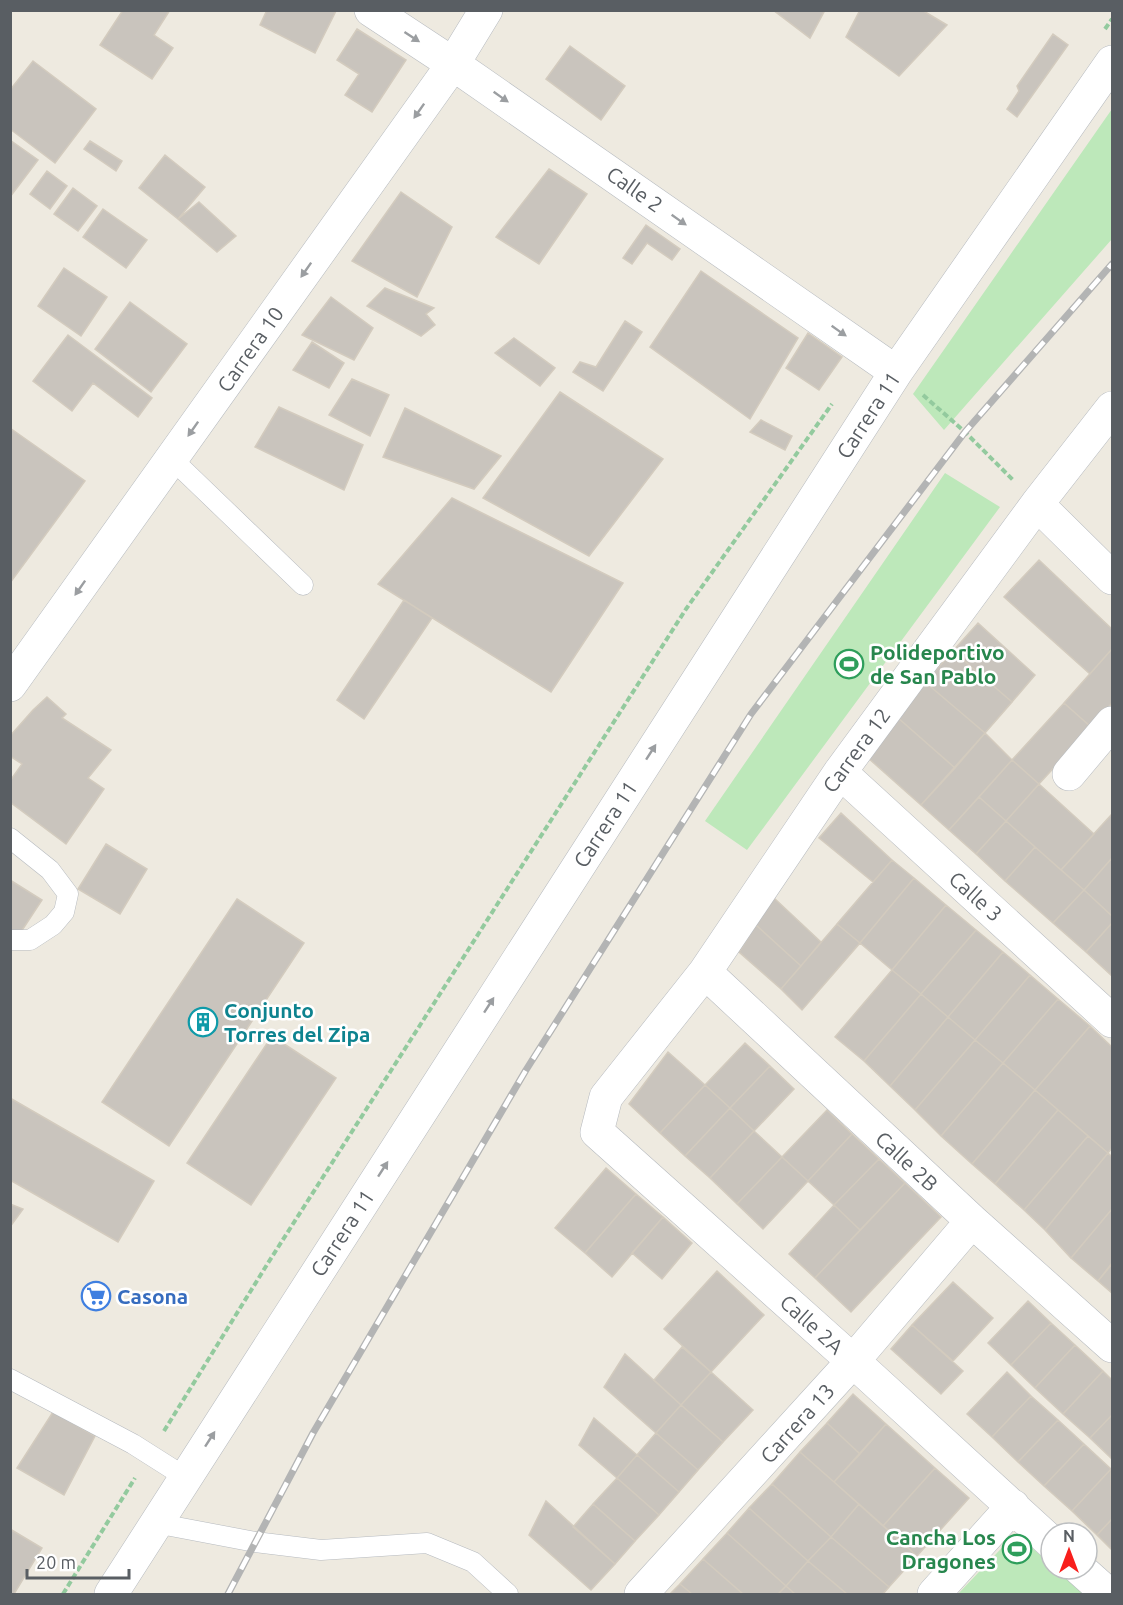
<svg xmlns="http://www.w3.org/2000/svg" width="1123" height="1605" viewBox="0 0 1123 1605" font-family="Ubuntu,sans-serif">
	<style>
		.green { fill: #bde8ba }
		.building { fill: #c9c4bd; stroke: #d3cbbe; stroke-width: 1.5 }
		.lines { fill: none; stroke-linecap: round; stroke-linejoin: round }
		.lane-casing { stroke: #b6babf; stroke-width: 21 }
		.street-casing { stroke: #b6babf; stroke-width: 34 }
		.path { stroke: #93ca9e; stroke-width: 4; stroke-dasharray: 6 3; stroke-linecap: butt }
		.lane { stroke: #fff; stroke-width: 20 }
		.street { stroke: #fff; stroke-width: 33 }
		.rail-casing { stroke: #b3b4b4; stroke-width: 7 }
		.rail { stroke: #fff; stroke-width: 4.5; stroke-dasharray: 14; stroke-linecap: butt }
		.oneway { fill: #9b9ea1 }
		.labels { text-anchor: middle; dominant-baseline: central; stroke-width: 5; stroke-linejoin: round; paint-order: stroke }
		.street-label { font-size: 21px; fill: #595e63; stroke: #fff }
		.leisure-label { font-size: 21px; font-weight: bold; fill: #27864d; stroke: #fff; text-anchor: start }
		.culture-label { font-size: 21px; font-weight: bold; fill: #0d838f; stroke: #fff; text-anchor: start }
		.shop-label { font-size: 21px; font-weight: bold; fill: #366cbe; stroke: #fff; text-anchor: start }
	</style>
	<rect width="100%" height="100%" fill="#eeeae0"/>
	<path class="green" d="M1112,109v130l-168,191 -31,-36z
		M945,473l55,34 -253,343 -42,-29z
		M1015,1534l36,30v5h5l31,25h-129z"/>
	<path class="building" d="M123,10h47l-16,25 19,13 -21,31 -52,-34z
		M267,10h68l1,1 -21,42 -55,-28z
		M773,10h52l-15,28z
		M860,10h62l25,15 -48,51 -53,-39z
		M357,29l49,31 -34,52 -27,-17 14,-21 -22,-14z
		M1053,34l15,11 -51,72 -10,-8 12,-18 -2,-5z
		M570,46l55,40 -24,34 -55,-41z
		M33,61l63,48 -41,54 -45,-34v-39z
		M10,140l28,20 -28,37z
		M90,141l32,20 -6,10 -32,-22z
		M165,155l40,32 -27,32 -39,-31z
		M549,169l38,25 -48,70 -43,-27z
		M47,171l20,15 -17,23 -20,-15z
		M73,188l24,18 -19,25 -24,-17z
		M401,192l51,35 -35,70 -65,-36z
		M199,202l37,34 -19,16 -39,-33z
		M103,209l44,31 -21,28 -43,-31z
		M646,225l34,24 -8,11 -25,-17 -15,21 -9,-6z
		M64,268l43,29 -26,39 -43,-30z
		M701,271l97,67 -48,81 -100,-72z
		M385,288l49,20 -8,6 9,11 -14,11 -54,-30z
		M331,297l42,31 -19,32 -52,-25z
		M130,302l57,42 -36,48 -56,-43z
		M625,321l17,11 -39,59 -30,-19 7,-10 16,5z
		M808,333l34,24 -23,33 -33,-22z
		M68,335l84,63 -14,19 -45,-34 -21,28 -39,-30z
		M514,338l41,30 -15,18 -45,-33z
		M312,342l32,21 -15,25 -36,-18z
		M352,379l37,16 -19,41 -41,-21z
		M560,392l103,67 -74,97 -106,-58z
		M279,407l84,38 -19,45 -89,-43z
		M405,408l96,48 -27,33 -91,-32z
		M761,420l31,16 -7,14 -35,-18z
		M10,428l75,53 -75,102z
		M452,498l171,85 -72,109 -173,-108z
		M1039,560l73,69v20l-22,25 -86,-77z
		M404,600l28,18 -68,101 -27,-19z
		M978,623l57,52 -23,27 -59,-51z
		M1112,649v54l-21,24 -27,-24z
		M953,651l59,51 -27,31 -60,-51z
		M925,682l60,51 -30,35 -58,-51z
		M47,697l19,17 -4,4 49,32 -23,28 16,11 -38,55 -56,-42v-21l12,-17 -12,-8v-20l23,-26z
		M1064,703l27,24 -52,57 -27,-24z
		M897,717l58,51 -34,37 -54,-48z
		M985,733l27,27 -63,70 -28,-25z
		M1012,760l27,24 -33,37 -27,-24z
		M1039,784l55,50 -33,36 -55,-49z
		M979,797l27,24 -30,33 -27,-24z
		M841,813l51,47 -19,22 -54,-44z
		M1112,814v44l-28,32 -23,-20z
		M1006,821l29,26 -30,34 -29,-27z
		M106,844l41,25 -27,45 -42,-25z
		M1035,847l49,43 -31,33 -48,-42z
		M1112,858v58l-28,-26z
		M892,860l22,18 -54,65 -23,-19z
		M914,878l32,27 -54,65 -32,-27z
		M10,880l32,20 -25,38 -7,-4z
		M1084,890l28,26v7l-26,29 -33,-29z
		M774,898l47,44 -20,24 -45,-41z
		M237,899l67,44 -135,203 -67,-44z
		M946,905l30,25 -55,64 -29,-24z
		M1112,923v53l-26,-24z
		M837,924l23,19 -58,67 -21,-21z
		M756,925l45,41 -20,23 -42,-37z
		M976,930l27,22 -55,65 -27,-23z
		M1003,952l27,23 -55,65 -27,-23z
		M892,970l29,24 -57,67 -29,-24z
		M1030,975l28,24 -55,64 -28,-23z
		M921,994l27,23 -58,69 -26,-25z
		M1058,999l32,27 -55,64 -32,-27z
		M948,1017l27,23 -60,70 -25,-24z
		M1090,1026l22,21v101l-4,5 -73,-63z
		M272,1036l64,42 -85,127 -64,-42z
		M975,1040l28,23 -62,73 -26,-26z
		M745,1043l25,23 -40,42 -25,-23z
		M668,1052l37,33 -45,48 -31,-29z
		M1003,1063l32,27 -63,74 -31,-28z
		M770,1066l24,23 -40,42 -24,-23z
		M705,1085l25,23 -45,48 -25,-23z
		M1035,1090l23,20 -63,74 -23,-20z
		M10,1098l144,83 -36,61 -108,-62z
		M730,1108l24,23 -44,47 -25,-22z
		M827,1110l25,24 -44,47 -26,-24z
		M1058,1110l30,26 -64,74 -29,-26z
		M754,1131l28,26 -45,47 -27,-26z
		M852,1134l27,25 -45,46 -26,-24z
		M1088,1136l20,17 -63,77 -21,-20z
		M1108,1153l4,4v52l-41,49 -26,-28z
		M782,1157l26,24 -45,48 -26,-25z
		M879,1159l26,24 -45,47 -26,-25z
		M606,1168l30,26 -51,59 -30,-25z
		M905,1183l36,34 -90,95 -36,-34z
		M636,1194l27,23 -51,60 -27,-24z
		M10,1204l13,5 -13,18z
		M834,1205l26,25 -45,48 -26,-24z
		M1112,1209v54l-14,18 -27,-23z
		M663,1217l29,26 -30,36 -30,-26z
		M1112,1264v29l-14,-12z
		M717,1271l47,44 -53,57 -47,-43z
		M953,1282l40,36 -40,43 -41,-36z
		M1028,1301l23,22 -40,42 -23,-22z
		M1051,1323l24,22 -40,43 -24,-23z
		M912,1325l51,46 -22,23 -50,-45z
		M1075,1345l28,26 -40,43 -28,-26z
		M682,1347l29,25 -30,33 -27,-25z
		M625,1354l56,51 -25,28 -52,-46z
		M1103,1371l9,9v35l-22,23 -27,-24z
		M711,1372l42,38 -30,32 -42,-37z
		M1007,1372l24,24 -39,41 -25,-23z
		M853,1394l33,30 -26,30 -33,-31z
		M1031,1396l27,24 -40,42 -26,-25z
		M681,1405l42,37 -25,28 -42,-37z
		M53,1412l42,24 -31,59 -47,-27z
		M1112,1415v44l-22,-21z
		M594,1418l43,37 -20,23 -38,-33z
		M1058,1420l26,24 -40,42 -26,-24z
		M827,1423l33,31 -26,28 -34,-30z
		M886,1424l49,44 -52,58 -49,-44z
		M656,1433l42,37 -19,22 -42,-37z
		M1084,1444l27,25 -39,42 -28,-25z
		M800,1452l59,52 -28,33 -59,-53z
		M637,1455l42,37 -20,23 -42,-37z
		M935,1468l34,30 -52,58 -34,-30z
		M1111,1469l1,50 -15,16 -25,-24z
		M617,1478l42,37 -24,26 -42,-37z
		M772,1484l59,53 -23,24 -59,-53z
		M546,1501l69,63 -24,26 -62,-55z
		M593,1504l42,37 -20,23 -42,-37z
		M859,1504l58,52 -28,31 -58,-50z
		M749,1508l59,53 -22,25 -59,-53z
		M1112,1519v31l-15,-15z
		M10,1529l32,19 -28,46h-4z
		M727,1533l59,53 -8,8h-35l-40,-35z
		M831,1537l58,50 -6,7h-36l-39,-33z
		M703,1559l40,35h-51l-12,-10z
		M808,1561l39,33h-52l-9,-8z
		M680,1584l12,10h-22z
		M786,1586l9,8h-17z"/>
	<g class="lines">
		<g class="lane-casing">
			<path id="lane" d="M172,459l131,126
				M10,838l40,32 18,24 -4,18 -11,13 -23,15h-20
				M10,1379l123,65 52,33
				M155,1523l100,19 66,8 106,-7 46,19 35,32"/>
		</g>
		<g class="street-casing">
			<path id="street" d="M371,10l82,54 443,308
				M1037,504l75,74
				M10,685l443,-621 33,-54
				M840,772l272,249
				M1069,774l43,-51
				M705,972l267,249 140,125
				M1051,1542l-198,-181 -256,-229 9,-35 99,-125 135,-200 197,-268 75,-96
				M1080,1569l28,25
				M111,1594l785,-1222 216,-310
				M641,1594l212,-233 119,-140
				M934,1594l79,-88"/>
		</g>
		<path class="path" d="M1105,29l7,-10
			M923,395l42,37 48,48
			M164,1431l104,-168 418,-654 146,-205
			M63,1594l72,-116"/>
		<use href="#lane" class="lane"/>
		<use href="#street" class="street"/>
		<g class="rail-casing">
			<path id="rail" d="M228,1594l85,-161 213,-363 225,-356 214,-282 147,-168"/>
		</g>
		<use href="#rail" class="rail"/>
	</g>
	<defs><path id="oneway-solid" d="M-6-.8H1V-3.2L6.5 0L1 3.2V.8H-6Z" transform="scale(1.5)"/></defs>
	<g class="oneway">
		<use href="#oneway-solid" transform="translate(412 37) rotate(33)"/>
		<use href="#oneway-solid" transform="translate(501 97) rotate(35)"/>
		<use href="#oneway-solid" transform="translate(419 111) rotate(125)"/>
		<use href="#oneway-solid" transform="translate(679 220) rotate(35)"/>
		<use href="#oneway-solid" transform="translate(306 270) rotate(125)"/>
		<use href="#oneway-solid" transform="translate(839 331) rotate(35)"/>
		<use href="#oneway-solid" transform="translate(193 429) rotate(125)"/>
		<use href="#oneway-solid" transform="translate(80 588) rotate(125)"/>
		<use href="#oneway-solid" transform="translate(651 752) rotate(-57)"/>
		<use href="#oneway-solid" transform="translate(489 1005) rotate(-57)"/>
		<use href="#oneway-solid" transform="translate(383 1169) rotate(-57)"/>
		<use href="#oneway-solid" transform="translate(210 1439) rotate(-57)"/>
	</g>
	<defs>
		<g id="stadium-ring" transform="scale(1.5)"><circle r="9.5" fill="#fff" stroke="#2e9e5b" stroke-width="1.5"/><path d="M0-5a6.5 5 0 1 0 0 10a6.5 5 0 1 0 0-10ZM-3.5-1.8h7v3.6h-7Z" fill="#2e9e5b"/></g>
		<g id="building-ring" transform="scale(1.5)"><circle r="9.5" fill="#fff" stroke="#0f9aa8" stroke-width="1.5"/><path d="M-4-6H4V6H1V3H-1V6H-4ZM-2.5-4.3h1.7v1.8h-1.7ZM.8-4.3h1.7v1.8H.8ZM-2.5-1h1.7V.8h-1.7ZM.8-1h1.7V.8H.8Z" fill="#0f9aa8"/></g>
		<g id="supermarket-ring" transform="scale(1.5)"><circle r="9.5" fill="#fff" stroke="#3f7fe0" stroke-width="1.5"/><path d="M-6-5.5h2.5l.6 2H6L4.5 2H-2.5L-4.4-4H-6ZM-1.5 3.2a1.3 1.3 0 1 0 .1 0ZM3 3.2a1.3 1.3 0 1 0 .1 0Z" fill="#3f7fe0"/></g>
	</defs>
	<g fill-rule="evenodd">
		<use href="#stadium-ring" x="849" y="664"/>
		<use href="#building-ring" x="203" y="1022"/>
		<use href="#supermarket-ring" x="96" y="1296"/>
		<use href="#stadium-ring" x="1017" y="1549"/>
	</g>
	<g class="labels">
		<g class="street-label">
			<text transform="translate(635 189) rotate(35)">Calle 2</text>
			<text transform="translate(250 349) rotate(-55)">Carrera 10</text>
			<text transform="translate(868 415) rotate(-57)">Carrera 11</text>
			<text transform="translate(856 750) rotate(-54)">Carrera 12</text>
			<text transform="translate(605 824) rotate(-57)">Carrera 11</text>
			<text transform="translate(976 896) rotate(42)">Calle 3</text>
			<text transform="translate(907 1161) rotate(43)">Calle 2B</text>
			<text transform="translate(342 1233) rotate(-57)">Carrera 11</text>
			<text transform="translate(812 1324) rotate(42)">Calle 2A</text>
			<text transform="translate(797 1423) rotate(-48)">Carrera 13</text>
		</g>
		<g class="leisure-label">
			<text x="870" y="652">Polideportivo<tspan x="870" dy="24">de San Pablo</tspan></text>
			<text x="996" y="1537" text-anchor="end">Cancha Los<tspan x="996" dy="24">Dragones</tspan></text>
		</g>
		<g class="culture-label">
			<text x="224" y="1010">Conjunto<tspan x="224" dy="24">Torres del Zipa</tspan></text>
		</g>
		<g class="shop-label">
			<text x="117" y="1296">Casona</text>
		</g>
	</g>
	<rect width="1123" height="1605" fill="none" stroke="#595e63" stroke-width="24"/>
	<g transform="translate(1069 1551)"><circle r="28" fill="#ffffff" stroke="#bdbfc1" stroke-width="1.5"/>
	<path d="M0-4.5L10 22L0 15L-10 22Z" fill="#f81f1c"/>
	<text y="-9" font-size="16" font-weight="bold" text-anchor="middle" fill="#595e63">N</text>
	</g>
	<path d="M27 1569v9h102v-9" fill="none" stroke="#595e63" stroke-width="3"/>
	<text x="36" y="1569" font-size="18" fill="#595e63" stroke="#ffffff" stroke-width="4.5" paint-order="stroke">20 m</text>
</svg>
